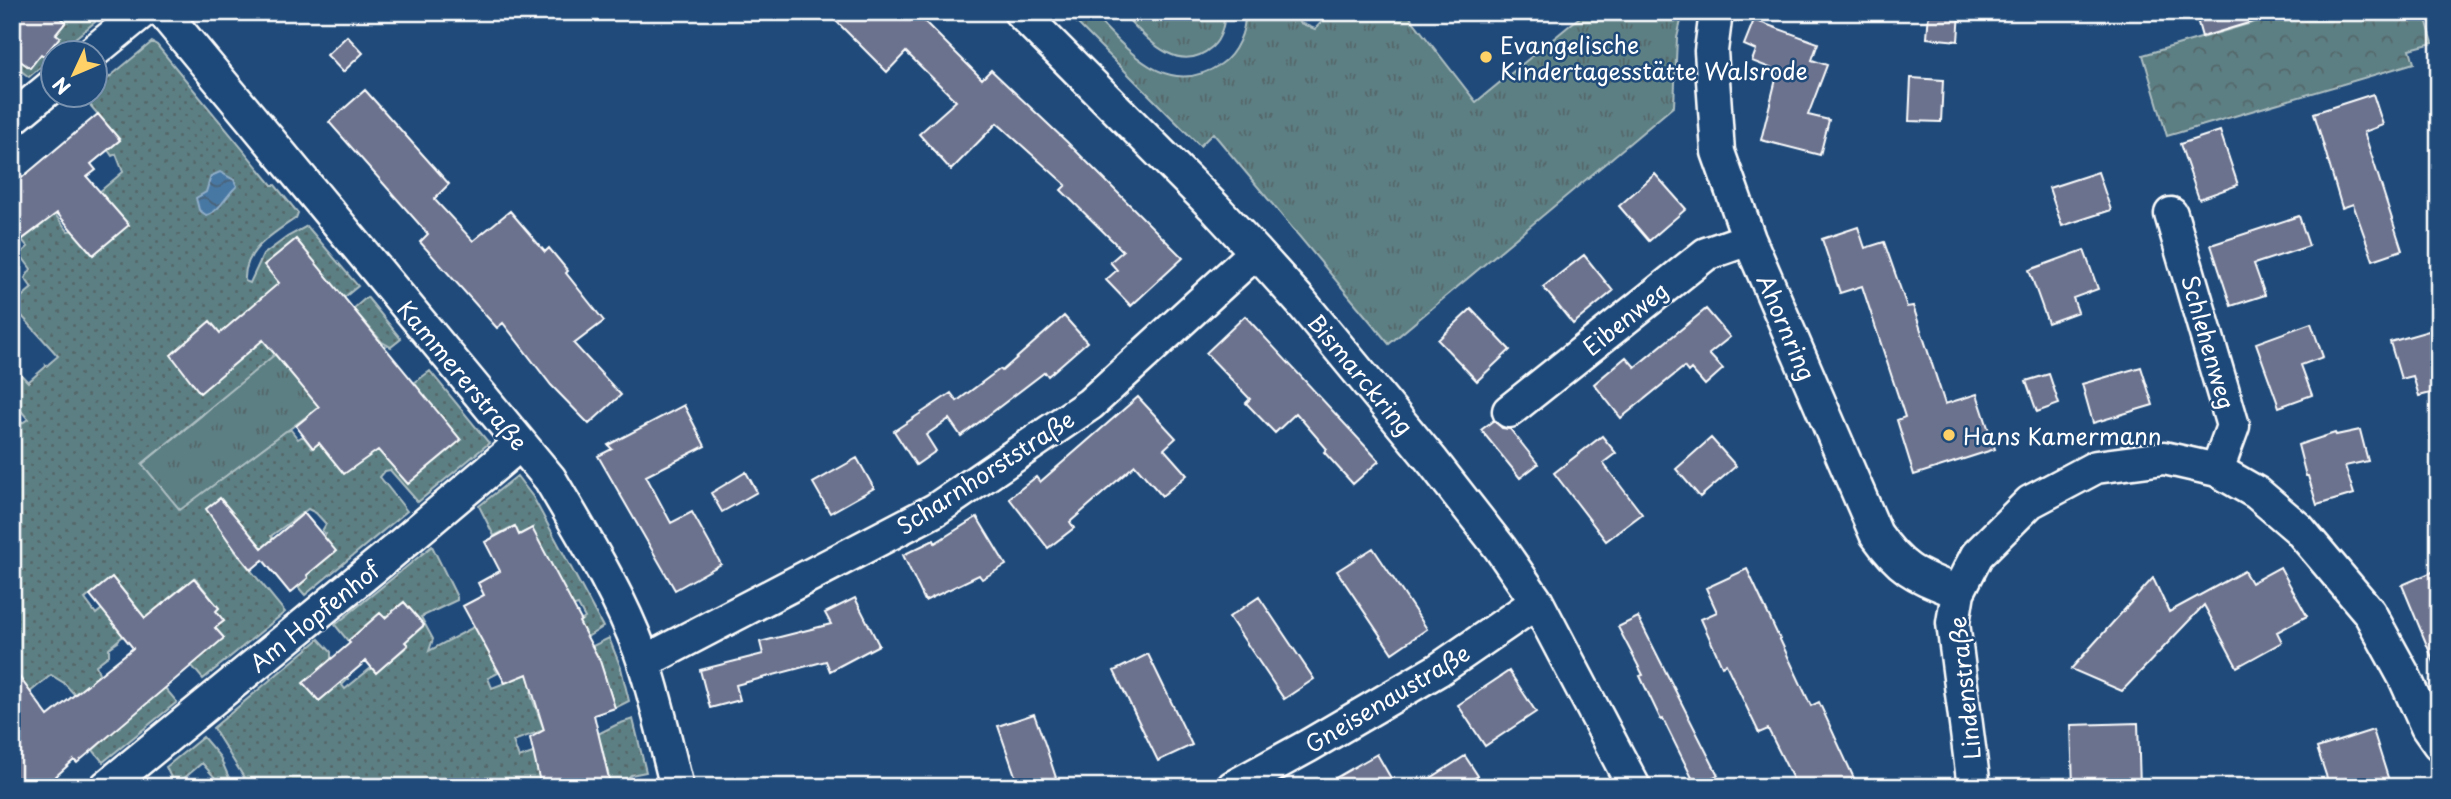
<svg xmlns="http://www.w3.org/2000/svg" width="2451" height="799" viewBox="0 0 2451 799" font-family="'Playpen Sans',sans-serif">
	<style>
		.grass { fill: url(#grass-tufts); stroke: #aebfc2; stroke-width: 2 }
		.forest { fill: url(#forest-crowns); stroke: #aebfc2; stroke-width: 2 }
		.garden { fill: url(#garden-dots); stroke: #aebfc2; stroke-width: 2 }
		.water { fill: url(#water-waves); stroke: #91aec8; stroke-width: 2 }
		.building { fill: #6b728e; stroke: #fff; stroke-width: 2 }
		.lines { fill: none; stroke-linecap: round; stroke-linejoin: round }
		.minor-casing { stroke: #fff; stroke-width: 37 }
		.minor { stroke: #1f4a7a; stroke-width: 32 }
		.poi-dot { fill: #ffd166; stroke: #1f4a7a; stroke-width: 2.5 }
		.labels { text-anchor: middle; dominant-baseline: central; stroke-width: 5; stroke-linejoin: round; paint-order: stroke }
		.poi-label { font-size: 23px; fill: #fff; stroke: #1f4a7a; text-anchor: start }
		.street-label { font-size: 23px; fill: #fff; stroke: #1f4a7a }
	</style>
	<defs>
		<pattern id="grass-tufts" width="24" height="20" patternUnits="userSpaceOnUse" patternTransform="scale(1.75)"><rect width="24" height="20" fill="#5c7f84"/><path d="M3 7l-1-3M5 7V3M7 7l1-3M15 17l-1-3M17 17v-4M19 17l1-3" fill="none" stroke="#546668"/></pattern>
		<pattern id="forest-crowns" width="20" height="18" patternUnits="userSpaceOnUse" patternTransform="scale(1.75)"><rect width="20" height="18" fill="#5c7f84"/><path d="M2 6a3 3 0 1 1 6 0M12 15a3 3 0 1 1 6 0" fill="none" stroke="#546668"/></pattern>
		<pattern id="garden-dots" width="8" height="8" patternUnits="userSpaceOnUse" patternTransform="scale(1.75)"><rect width="8" height="8" fill="#5c7f84"/><path d="M2 2h.1M6 6h.1" fill="none" stroke="#546668" stroke-width="1.8" stroke-linecap="round"/></pattern>
		<pattern id="water-waves" width="16" height="10" patternUnits="userSpaceOnUse" patternTransform="scale(1.75)"><rect width="16" height="10" fill="#4778a4"/><path d="M0 5q4-4 8 0t8 0" fill="none" stroke="#4a6278"/></pattern>
	</defs>
	<rect width="100%" height="100%" fill="#1f4a7a"/>
	<filter id="ink" filterUnits="userSpaceOnUse"><feTurbulence type="fractalNoise" baseFrequency=".0143" numOctaves="2"/><feDisplacementMap in="SourceGraphic" scale="14" xChannelSelector="R" yChannelSelector="G"/><feConvolveMatrix kernelMatrix="1 2 1 2 8 2 1 2 1" color-interpolation-filters="sRGB"/></filter>
	<g filter="url(#ink)">
		<path class="grass" d="M1066,12h24c37,36 75,89 131,52 15,-10 25,-33 24,-52h47l8,11 15,6 16,-17h75l70,90 110,-90h97l-6,26 -3,68 -285,238 -176,-211 -13,13z
			M1121,12h103c1,12 -3,27 -12,35 -35,31 -68,-12 -91,-35z
			M273,351l58,47 -236,177 -10,25 11,14 3,-2 19,30 -9,6v7l-13,10 -50,-299 75,84 -71,-87 6,-4 86,105 59,-48z"/>
		<path class="forest" d="M2289,12h135l9,31 -23,6 4,14 -247,73 -24,-81z"/>
		<path class="garden" d="M60,12h35v10l-37,30h-6v5l-23,20 -17,-13v-9l18,13 11,-14 4,2 14,-19 -3,-3 10,-12 -8,-7z
			M152,42l5,3 115,140h3l23,28 -2,5c-22,15 -53,32 -51,63l5,2 13,-28 24,-18 20,-11 51,60 -216,178 38,46 106,-79 5,-1 7,9 5,-3 9,12 7,-5 107,-45 -12,-15 16,-12 59,72 -71,59 -28,-32 -5,1 -5,6 27,34 -102,84 -7,-8 10,-9 -1,-3 28,-24 -11,-14 2,-3 -4,-3 4,-7 -10,-11 -8,-4 -37,27 2,3 -11,9 -10,-12 -17,15 50,61 -82,67 -12,-14 33,-27 -9,-10 9,-7 -8,-10 3,-3 -24,-30 -27,21 -10,35 -57,-48 -16,13 11,15 17,-14 12,15 -11,9 9,12 -14,12v7l-13,10 4,11 65,12 12,14 -74,60 -10,-12 18,-16 -34,-42 -3,2 -10,-11 -13,-8 -21,17 -15,-21 -3,2v-243l16,-11 -16,-19v-35l16,17 30,-26 -46,-51 20,-17 -7,-10 6,-9 -11,-15 8,-7 -6,-7 21,-16 10,-12 15,19 60,-6 -29,-33 24,-20 -7,-18 -4,2 -4,-6 12,-10 -36,-42 3,-3 7,-1 1,-5z
			M367,297l34,42 -10,8 -9,-5 -29,-33z
			M517,476l16,21 70,130 -16,10 -8,-15 6,-4 -7,-13 -7,2 -38,49 -38,12 3,5 -10,5 4,10 74,-29 43,-21 12,30 8,33 -14,7 -14,-43 -69,22 -1,8 13,35 -31,11 6,17 41,-15 36,-8 22,-11 15,-5 13,53 -15,3 -9,8 -11,3 -10,-42 -60,43h-291l-37,-59 106,-89 12,13v7l17,20 -6,6 3,4 26,-21 5,4 32,-26 -3,-4 19,-16 -20,-24 -20,16 -4,-5 -32,28 -13,-16 97,-79 25,51v3l-36,17 12,22 -4,12 45,-24 58,-99 -13,7 -5,-9 -20,10 -15,-30z
			M203,737l17,20 13,30h-10l-21,-24 -28,24h-6l4,-7 -6,-13z"/>
		<path class="water" d="M220,172l14,8 3,6c-10,8 -18,27 -31,29l-7,-5 -3,-12 10,-6 5,-16z"/>
		<path class="building" d="M12,12h42l12,10 -10,12 4,3 -16,19 -3,-2 -11,14 -18,-13z
			M827,12h88l67,67 9,-9 76,72 116,116 -52,48 -25,-26 11,-10 -7,-8 13,-11 -62,-61 5,-5 -69,-62 -46,47 -32,-36 37,-33 -50,-49 -19,20z
			M1929,12h31l-2,29 -31,-3z
			M2195,12h69l1,6 -63,19z
			M1754,20l64,23 -6,17 15,5 -19,50 21,5 -9,35 -59,-15 17,-69 -26,-10 4,-11 -12,-5z
			M347,36l16,17 -20,19 -16,-17z
			M1911,78l32,2 -2,42 -32,-1z
			M365,90l84,94 -15,15 39,42 37,-30 35,41 4,-4 19,23 -2,2 38,48 -30,23 47,51 -32,29 -38,-39 -48,-62 -6,5 -77,-86 8,-8 -99,-112z
			M2373,94l10,31 -19,7 38,118 -29,10 -20,-56 -11,4 -28,-95z
			M98,114l22,26 -29,24 5,6 -9,7 42,48 -36,30 -36,-42 -45,34v-61z
			M2220,131l18,54 -39,14 -19,-55z
			M2098,172l13,38 -49,16 -13,-38z
			M1655,174l31,35 -37,32 -30,-35z
			M2299,216l10,30 -55,18 11,31 -34,11 -20,-61z
			M1858,227l7,21 19,-6 23,65 6,-1 32,98 32,-10 18,55 -81,26 -17,-55 8,-3 -43,-131 -22,7 -18,-54z
			M296,239l165,201 -53,44 -30,-34 -34,24 -25,-31 -6,5 -17,-22 23,-19 -56,-67 -63,53 -29,-38 39,-34 10,12 59,-50 -15,-18z
			M2084,250l14,39 -25,9 5,14 -30,11 -19,-53z
			M1584,255l29,36 -40,33 -30,-37z
			M1471,309l39,41 -33,31 -39,-41z
			M1706,309l24,28 -21,17 14,15 -18,16 -14,-16 -3,3 -4,-5 -63,51 -27,-34 32,-27 9,10z
			M1064,316l23,26 -39,34 -3,-4 -84,64 -12,-17 -23,16 10,16 -20,14 -22,-34 57,-38 6,8 43,-32 2,2z
			M1245,316l134,145 -26,23 -29,-32 3,-3 -31,-36 -21,20 -29,-30 4,-4 -44,-46z
			M2311,323l12,34 -22,8 11,30 -33,12 -23,-64z
			M2439,328v63l-20,5 -6,-20 -12,3 -11,-37z
			M2141,367l12,38 -60,18 -11,-39z
			M2049,374l10,30 -22,8 -11,-31z
			M1138,397l38,41 -12,11 23,26 -25,21 -27,-31 -65,57 4,6 -26,20 -39,-50 27,-21 4,5z
			M684,405l21,41 -59,30 25,47 21,-11 29,52 -46,26 -77,-134 14,-7 -4,-4z
			M1494,420l8,8 8,1 28,35 -18,14 -39,-48z
			M2360,430l8,31 -23,5 9,28 -37,11 -9,-29h-2l-8,-31 37,-12 1,2z
			M1602,436l14,17 -13,10 39,51 -36,27 -52,-68z
			M1711,438l25,28 -36,31 -24,-28z
			M857,458l17,30 -44,25 -17,-30z
			M746,472l11,20 -35,20 -11,-19z
			M220,498l42,50 42,-35 32,38 -29,24 1,3 -18,15 -27,-33 -12,10 -16,-20 -29,-41z
			M977,517l29,48 -24,14 -3,-4 -54,26 -22,-46 31,-15 1,3z
			M515,526l4,9 13,-7 49,92 -2,2 21,39 15,47 -21,7 17,72h-70l-11,-49 14,-8 -17,-56 -22,9 -42,-77 21,-11 -6,-12 22,-12 -15,-29z
			M1373,548l54,81 -35,24 -55,-82z
			M2280,567l27,49 -30,16 5,10 -45,25 -33,-62 -82,86 -51,-22 82,-91 16,34 75,-41 7,12z
			M1747,569l64,137 8,-4 39,85h-61l-29,-58 -9,4 -33,-69 -4,2 -21,-47 16,-7 -11,-24z
			M2439,569v103h-1l-36,-87z
			M112,577l33,41 49,-40 25,30 -3,3 8,10 -9,7 9,10 -147,125 -3,-3 -30,27h-32v-120l36,49 85,-68 -43,-53z
			M1259,597l55,82 -30,20 -55,-82z
			M855,598l24,47 -49,26 -4,-10 -90,24 4,15 -30,8 -10,-38 63,-16 -3,-12 71,-18 -6,-11z
			M404,602l20,23 -19,17 3,3 -32,28 -10,-12 -47,40 -16,-18 47,-40 -2,-2 32,-28 5,5z
			M1638,617l80,158 -22,11 -33,-67 -2,1 -21,-44 3,-1 -25,-48z
			M1148,654l44,91 -34,16 -44,-90z
			M1509,671l27,41 -51,34 -27,-41z
			M1034,714l11,30 14,43h-40l-21,-61z
			M2138,723l2,64h-67l-2,-62z
			M2373,730l18,57h-61l-13,-39z
			M1377,754l19,33h-76z
			M1465,756l13,20 -17,11h-44z"/>
		<g class="lines">
			<g class="minor-casing">
				<path id="minor" d="M163,12l387,467c32,55 68,112 90,172 16,44 25,91 37,136
					M1020,12l195,196 41,44 45,50 132,160 67,86 37,54 97,185
					M1716,12l-5,39 7,101 31,87 127,295c27,38 40,41 82,58
					M93,52l49,-40
					M12,119l40,-33
					M2171,214l62,212 -16,44
					M1509,411l197,-157 43,-15
					M644,662l291,-152 155,-106 166,-152
					M106,787l278,-228 136,-115
					M1233,787l75,-41 130,-76 99,-68
					M1974,787l-21,-164 5,-31 19,-37 53,-53 66,-35 68,-9 53,12 40,23 42,36 70,83 35,64 23,51 12,17"/>
			</g>
			<use href="#minor" class="minor"/>
		</g>
	</g>
	<g class="poi-dot">
		<circle cx="1486" cy="57" r="7"/>
		<circle cx="1949" cy="435" r="7"/>
	</g>
	<g class="labels">
		<g class="poi-label">
			<text x="1500" y="44">Evangelische<tspan x="1500" dy="26">Kindertagesstätte Walsrode</tspan></text>
			<text x="1963" y="435">Hans Kamermann</text>
		</g>
		<g class="street-label">
			<text transform="translate(1625 318) rotate(-39)">Eibenweg</text>
			<text transform="translate(1787 327) rotate(67)">Ahornring</text>
			<text transform="translate(2209 342) rotate(74)">Schlehenweg</text>
			<text transform="translate(1361 374) rotate(50)">Bismarckring</text>
			<text transform="translate(463 375) rotate(50)">Kammererstraße</text>
			<text transform="translate(985 472) rotate(-33)">Scharnhorststraße</text>
			<text transform="translate(314 616) rotate(-39)">Am Hopfenhof</text>
			<text transform="translate(1964 688) rotate(-96)">Lindenstraße</text>
			<text transform="translate(1387 698) rotate(-31)">Gneisenaustraße</text>
		</g>
	</g>
	<rect width="2451" height="799" fill="none" stroke="#1f4a7a" stroke-width="42"/>
	<rect x="21" y="21" width="2409" height="757" fill="none" stroke="#fff" stroke-width="2.5" filter="url(#ink)"/>
	<g transform="translate(74 74) rotate(226)"><circle r="33" fill="#1f4a7a" stroke="#7992af" stroke-width="2"/>
	<path d="M0-5L12 26L0 18L-12 26Z" fill="#ffd166"/>
	<text y="-10" font-size="19" font-weight="bold" text-anchor="middle" fill="#ffffff">N</text>
	</g>
</svg>
